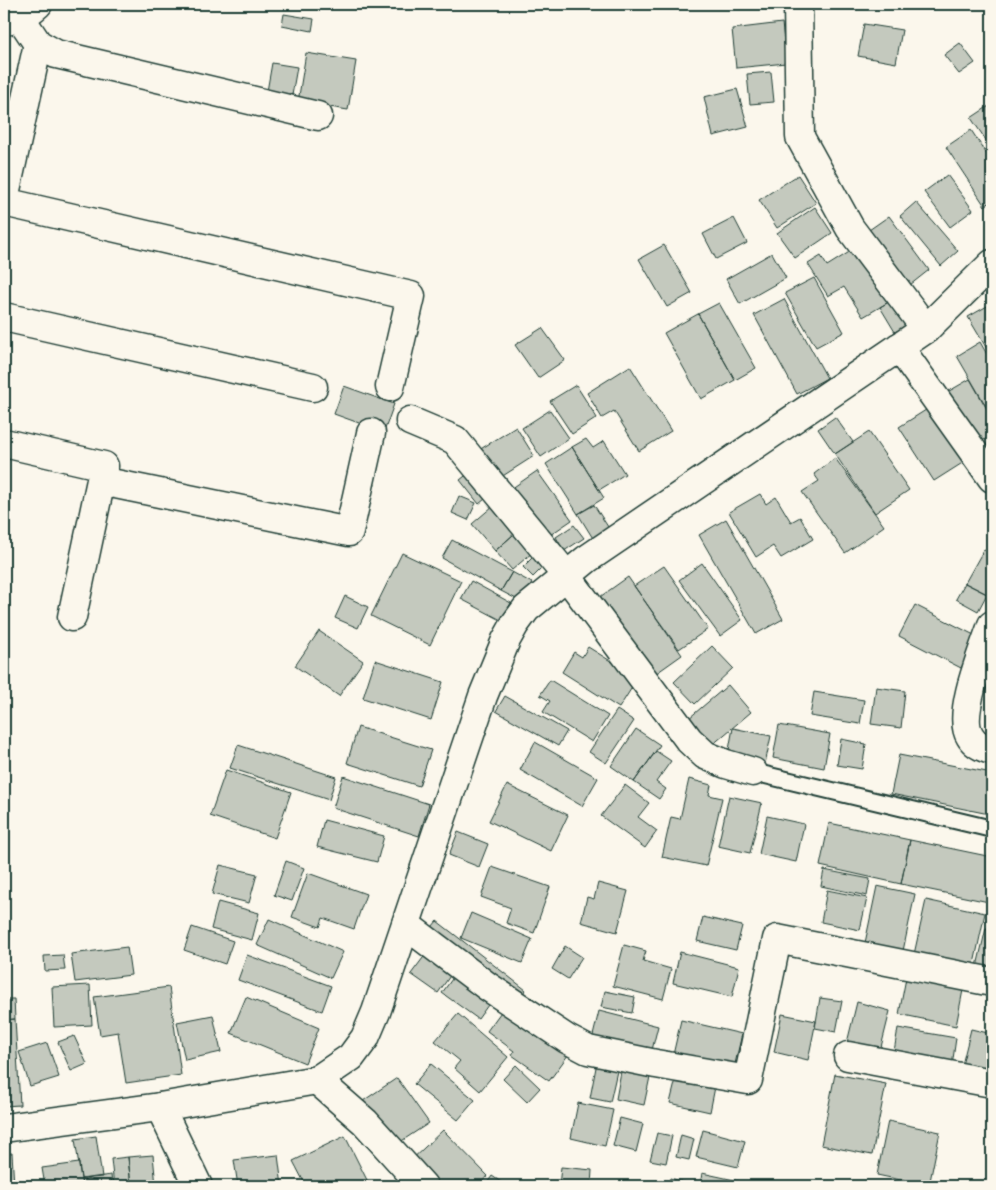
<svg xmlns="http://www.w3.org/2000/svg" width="996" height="1190" viewBox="0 0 996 1190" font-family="'Playpen Sans',sans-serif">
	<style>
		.building { fill: #c4c9be; stroke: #1f3d34 }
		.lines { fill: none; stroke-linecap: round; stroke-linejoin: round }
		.service-casing { stroke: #1f3d34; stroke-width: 20 }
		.minor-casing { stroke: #1f3d34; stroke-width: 31 }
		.tertiary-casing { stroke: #1f3d34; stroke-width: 31 }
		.secondary-casing { stroke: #1f3d34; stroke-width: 31 }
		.service { stroke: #fbf7ec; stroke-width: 16 }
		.minor { stroke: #fbf7ec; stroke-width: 28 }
		.tertiary { stroke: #fbf7ec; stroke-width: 28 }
		.secondary { stroke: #fbf7ec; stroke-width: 28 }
	</style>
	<rect width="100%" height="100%" fill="#fbf7ec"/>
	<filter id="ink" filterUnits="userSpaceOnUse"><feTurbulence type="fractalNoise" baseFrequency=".02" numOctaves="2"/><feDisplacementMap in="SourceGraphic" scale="10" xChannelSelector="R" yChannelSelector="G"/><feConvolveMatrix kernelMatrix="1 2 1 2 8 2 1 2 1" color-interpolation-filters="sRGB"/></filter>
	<g filter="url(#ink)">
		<path class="building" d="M284,14l30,5 -2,12 -30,-6z
			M782,23l4,40 -50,5 -4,-39z
			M864,24l38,6 -6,33 -38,-7z
			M960,43l15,20 -16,11 -15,-19z
			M306,53l50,8 -8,49 -50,-8z
			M272,63l25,4 -6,34 -25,-4z
			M771,72l3,30 -24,2 -3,-30z
			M737,89l11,38 -35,9 -9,-39z
			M992,104v45l-21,-31z
			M971,130l21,32v39l-7,5 -39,-59z
			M798,175l18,28 -39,25 -18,-28z
			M947,175l26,35 -23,17 -26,-35z
			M916,202l42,49 -17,15 -41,-50z
			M815,207l17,26 -37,25 -18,-25z
			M889,216l40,54 -19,15 -41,-55z
			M734,218l13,25 -31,16 -13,-25z
			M664,245l28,48 -25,14 -28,-48z
			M859,246l33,54 -29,17 -19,-30 -16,9 -20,-32 13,-8 6,10z
			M772,253l14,25 -46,26 -14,-25z
			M814,278l30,54 -28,15 -31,-54z
			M784,299l43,79 -30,16 -43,-79z
			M892,300l15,25 -12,7 -15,-25z
			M719,303l37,65 -21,12 -37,-66z
			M989,305l3,6v42l-2,1 -22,-37z
			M698,314l37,66 -34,19 -37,-66z
			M542,328l23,32 -27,18 -23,-33z
			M980,342l12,21v46l-3,2 -32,-55z
			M630,366l41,65 -32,20 -25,-40 -12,7 -15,-25z
			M970,379l22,39v17l-18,11 -30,-52z
			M576,385l21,33 -25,16 -22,-33z
			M344,386l50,18 -10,28 -50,-18z
			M929,408l35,54 -30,19 -35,-54z
			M550,410l19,28 -28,19 -19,-29z
			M835,417l18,25 -18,12 -17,-25z
			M516,427l18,29 -36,23 -19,-29z
			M869,432l40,58 -34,23 -40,-59z
			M586,439l7,9 11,-7 21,33 -26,16 -27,-43z
			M572,447l32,51 -26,16 -32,-50z
			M835,458l49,68 -39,27 -43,-61 17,-11 -5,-7z
			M484,461l19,23 -24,20 -19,-24z
			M537,471l35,49 -22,15 -13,-18 -10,7 -22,-31z
			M760,494l6,10 10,-7 15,25 9,-5 13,22 -32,19 -8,-12 -17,11 -27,-45z
			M459,496l17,7 -8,17 -16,-7z
			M500,500l23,26 -28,25 -23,-27z
			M594,505l16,25 -16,10 -16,-26z
			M726,519l57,100 -27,15 -57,-99z
			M574,525l10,13 -20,13 -8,-14z
			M523,526l17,20 -28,24 -17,-19z
			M452,540l60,32 -11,19 -59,-33z
			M984,549l8,5v30l-5,10 -22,-11z
			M402,553l59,28 -31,64 -59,-29z
			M536,554l10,10 -13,13 -10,-10z
			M702,563l40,57 -22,16 -41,-56z
			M664,566l44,63 -29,20 -45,-63z
			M512,572l20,11 -10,19 -21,-11z
			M628,577l54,78 -31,22 -54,-78z
			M471,581l40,22 -10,17 -40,-21z
			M965,583l22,11 -9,17 -22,-12z
			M345,596l23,11 -10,21 -23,-10z
			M915,605l63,32 -17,31 -62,-32z
			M319,631l44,30 -24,35 -44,-30z
			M712,646l21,22 -38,36 -21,-22z
			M588,647l50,31 -19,30 -57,-36 12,-20 8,5z
			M375,660l68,22 -12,38 -68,-22z
			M550,680l58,36 -16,26 -49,-30 7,-11 -10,-6z
			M728,685l23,27 -40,34 -23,-27z
			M876,687l29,4 -4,37 -30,-4z
			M814,692l50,8 -4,24 -50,-8z
			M505,696l62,35 -9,15 -62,-35z
			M617,710l17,11 -28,42 -17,-11z
			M779,725l51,9 -6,34 -51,-10z
			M358,727l73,23 -12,36 -72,-23z
			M733,728l38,8 -6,28 -37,-9z
			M636,729l24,16 -26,37 -23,-16z
			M841,739l25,5 -4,25 -25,-4z
			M535,742l63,36 -16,28 -62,-36z
			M238,745l98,32 -7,23 -99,-32z
			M656,751l15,10 -15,21 10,7 -7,10 -25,-17z
			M899,755l93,18v27l-3,14 -98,-20z
			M226,770l65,22 -16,46 -65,-22z
			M343,776l86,28 -10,32 -86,-28z
			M689,779l22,6 -2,10 13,3 -16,68 -44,-9 9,-40 9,2z
			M507,785l61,30 -17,36 -62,-30z
			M625,785l24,18 -11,14 19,14 -12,17 -44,-32z
			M729,796l33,7 -12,50 -32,-7z
			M767,816l37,8 -8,38 -37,-8z
			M324,820l60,16 -7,26 -60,-15z
			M829,823l81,17 -9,44 -81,-18z
			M458,832l30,12 -9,23 -30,-12z
			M910,840l82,17v28l-3,17 -88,-18z
			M286,861l18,7 -12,33 -18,-6z
			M220,865l37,9 -8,29 -37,-9z
			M492,867l58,20 -16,46 -28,-10 5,-15 -30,-11z
			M824,870l46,9 -3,17 -46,-10z
			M308,873l58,21 -12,35 -31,-11 -3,9 -28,-10z
			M598,883l30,8 -11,41 -36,-10 6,-25 7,2z
			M877,886l38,8 -12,57 -38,-8z
			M827,890l40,8 -7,32 -39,-8z
			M926,900l59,13 -11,51 -24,-5 -2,8 -35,-8z
			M218,902l41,11 -7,27 -41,-11z
			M471,913l61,26 -10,24 -61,-25z
			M703,917l39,9 -6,24 -39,-9z
			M269,919l74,33 -12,26 -74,-33z
			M437,921l89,69 -10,12 -89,-69z
			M192,927l41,14 -8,23 -41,-14z
			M986,928l6,1v50l-17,-4z
			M624,945l22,6 -3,10 28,8 -8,30 -50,-13z
			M565,946l17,11 -14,22 -16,-10z
			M127,947l4,28 -56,7 -4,-28z
			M680,952l59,15 -7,30 -59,-14z
			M426,954l26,19 -14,20 -27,-19z
			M63,955l2,15 -20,1 -1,-15z
			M247,955l84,31 -9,25 -84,-31z
			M457,972l36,26 -15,21 -36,-26z
			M906,978l57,12 -7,36 -57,-12z
			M90,985l2,40 -38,2 -2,-40z
			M169,987l12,88 -55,8 -8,-51 -18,3 -6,-38z
			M605,991l30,6 -3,16 -31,-6z
			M246,997l73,31 -14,35 -74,-30z
			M820,998l22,3 -6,31 -21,-4z
			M4,999h10l1,20 -11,1z
			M857,1002l33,9 -11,44 -33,-8z
			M506,1005l65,46 -22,30 -37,-26 2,-4 -27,-20z
			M599,1011l59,15 -8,32 -59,-14z
			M458,1014l50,43 -28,34 -26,-23 6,-7 -25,-20z
			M782,1014l34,7 -8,39 -34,-8z
			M213,1015l8,37 -36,8 -8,-38z
			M15,1019l5,86 -16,1v-86z
			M681,1020l61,14 -8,34 -61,-13z
			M898,1028l58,10 -5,35 -59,-10z
			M971,1029l21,5v42l-31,-7z
			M74,1036l13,28 -16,7 -13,-29z
			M47,1043l12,34 -29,9 -11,-34z
			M598,1057l21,5 -9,40 -20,-4z
			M431,1064l44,36 -17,20 -44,-36z
			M516,1065l24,23 -13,14 -24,-23z
			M622,1066l29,6 -7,33 -28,-6z
			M835,1074l51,10 -14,71 -51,-10z
			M397,1078l32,45 -38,25 -31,-45z
			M676,1079l39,8 -5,25 -40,-9z
			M578,1103l35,7 -8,36 -34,-8z
			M620,1118l23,6 -7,28 -23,-6z
			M888,1121l52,11 -11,54 -52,-11z
			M443,1130l45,46 -11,10h-48l-22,-22z
			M703,1130l42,11 -7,26 -42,-10z
			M657,1133l15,3 -6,27 -16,-3z
			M681,1135l13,4 -5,21 -13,-3z
			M96,1136l6,41 -21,2 -6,-40z
			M345,1136l25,50h-64l-13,-25z
			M12,1153l2,33h-10v-32z
			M153,1155l3,31h-25l-3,-29z
			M278,1155l4,31h-44l-4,-26z
			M128,1157l3,29h-17l-3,-27z
			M79,1163l3,23h-37l-3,-18z
			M561,1167l31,3 -1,16h-32z
			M702,1173l37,8 -1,5h-38z
			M111,1175l1,11h-30l-1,-7z
			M492,1176l15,10h-22z
			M670,1178l25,7v1h-27z"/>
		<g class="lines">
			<g class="service-casing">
				<path id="service" d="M753,772l239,57"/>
			</g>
			<g class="minor-casing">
				<path id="minor" d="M798,4l2,133 50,91 76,101
					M20,17l18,27 18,10 262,62
					M4,199l34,-155
					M4,202l407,94 -21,91
					M4,317l309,70
					M899,347l93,131
					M410,421l45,19 111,135 123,165 16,15 21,9 27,8
					M4,443l100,23 -32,151
					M101,481l248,51 22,-99
					M992,625c-8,24 -36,90 -22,111 5,9 13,12 22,14
					M406,925l81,61 80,53 21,11 68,14 92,16 29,-141 215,43
					M848,1056l144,27
					M317,1080l48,42 58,64
					M160,1107l38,79"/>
			</g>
			<g class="tertiary-casing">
				<path id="tertiary" d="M4,21c14,-1 24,-8 34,-17"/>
			</g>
			<g class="secondary-casing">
				<path id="secondary" d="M4,1128l156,-21 157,-27 34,-23 14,-19 11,-26 107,-316 23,-56 9,-16 11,-15 61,-50 339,-230 66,-65"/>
			</g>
			<use href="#service" class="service"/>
			<use href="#minor" class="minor"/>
			<use href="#tertiary" class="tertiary"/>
			<use href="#secondary" class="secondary"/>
		</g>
	</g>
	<rect width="996" height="1190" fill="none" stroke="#fbf7ec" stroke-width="20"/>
	<rect x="10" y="10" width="976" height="1170" fill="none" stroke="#1f3d34" stroke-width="2" filter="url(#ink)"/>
</svg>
